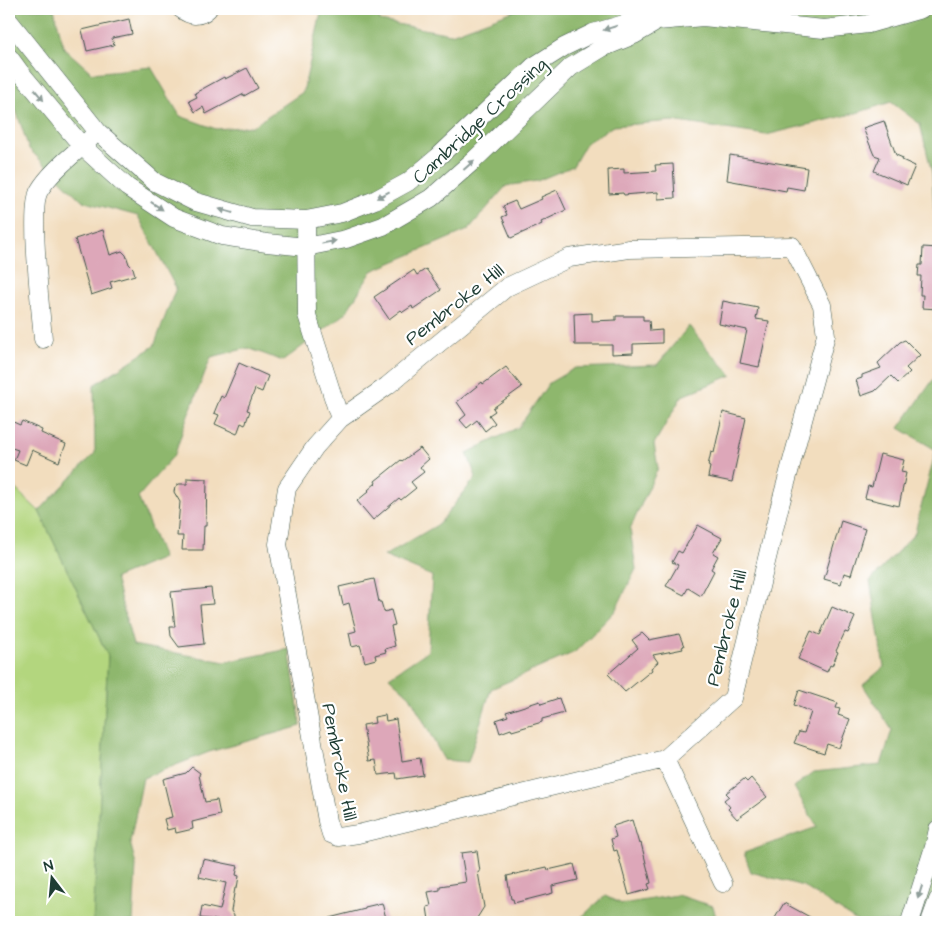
<svg xmlns="http://www.w3.org/2000/svg" width="947" height="931" viewBox="0 0 947 931" font-family="'Architects Daughter',sans-serif">
	<style>
		.green { fill: #b3d67e; stroke: #698a59 }
		.forest { fill: #8eb76d; stroke: #567a50 }
		.building { fill: #dda7b9 }
		.lines { fill: none; stroke-linecap: round; stroke-linejoin: round }
		.minor-casing { stroke: #3f5549; stroke-width: 19 }
		.minor { stroke: #fff; stroke-width: 18 }
		.oneway { fill: #8f9e9a }
		.labels { text-anchor: middle; dominant-baseline: central; stroke-width: 4.5; stroke-linejoin: round; paint-order: stroke }
		.street-label { font-size: 19px; fill: #1f3d34; stroke: #fff }
	</style>
	<rect width="100%" height="100%" fill="#fff"/>
	<filter id="ink" filterUnits="userSpaceOnUse"><feTurbulence type="fractalNoise" baseFrequency=".02" numOctaves="2"/><feDisplacementMap in="SourceGraphic" scale="10" xChannelSelector="R" yChannelSelector="G"/><feConvolveMatrix kernelMatrix="1 2 1 2 8 2 1 2 1" color-interpolation-filters="sRGB"/></filter>
	<filter id="wash" filterUnits="userSpaceOnUse"><feTurbulence type="fractalNoise" baseFrequency=".0096" numOctaves="4" result="noise"/><feDisplacementMap in="SourceGraphic" scale="20" xChannelSelector="R" yChannelSelector="G"/><feGaussianBlur stdDeviation="1.12" result="paint"/><feColorMatrix in="noise" values="0 0 0 0 0 0 0 0 0 0 0 0 0 0 0 0 0 1.4 0 .05"/><feComposite in="paint" operator="in"/></filter>
	<g filter="url(#wash)">
		<rect width="100%" height="100%" fill="#f2ddbe"/>
		<path class="green" d="M9,483l30,28 69,145 -15,266h-84z"/>
		<path class="forest" d="M9,9h45l10,39 28,25 59,-6 29,49 36,13 37,-3 50,-34 19,-83h55l3,12 71,13 68,-25h419v202l-4,-2 -2,-36 -12,-49 -29,-22 -35,11 -90,22 -94,-14 -59,5 -27,17 -13,23 -36,15 -31,5 -38,44 -96,41 -27,43 -62,47 -35,-13 -37,9 -27,69 -9,28 -37,43 25,61 -48,20 18,67 92,17 64,-13 12,77 -92,26 -66,26 -13,64 6,23 -3,57h-40l15,-266 -69,-145 56,-58 -1,-68 60,-39 22,-58 -38,-72 -56,-15 -53,-52 -15,-45 -5,-4z
			M689,326l20,25 23,24 -50,21 -28,48 4,24 -28,61 6,40 -21,42 -40,41 -84,37 -23,73 -24,-2 -34,-64 -21,-19 39,-26 4,-75 -48,-20 55,-32 37,-47 -9,-24 52,-26 30,-44 26,-15 82,-3z
			M938,373v549h-80l-55,-36 -52,-14 -7,-19 73,-26 -23,-40 20,-15 67,-7 11,-35 -29,-45 21,-18 -14,-86 45,-48 4,-18 17,-65 -37,-22z
			M677,895l36,11 4,16h-141l29,-26 17,8z"/>
		<g id="blocks">
			<path class="building" d="M129,19l3,15 -20,4 2,7 -27,6 -5,-21z
				M247,68l11,20 -14,8v-2l-38,20 -3,-7 -8,5 -6,-11 8,-4 -2,-4 29,-16 1,2z
				M884,121l12,34 7,3 -1,2 13,6 -8,19 -33,-14 6,-14 -6,-2 -11,-27z
				M730,155l77,13 -3,22 -17,-3 -1,4 -59,-11z
				M673,164l2,34 -17,1v-7l-34,3 -1,-2 -14,1 -1,-24 16,-1v4l32,-2 -1,-6z
				M557,190l9,20 -25,12 1,2 -31,14 -9,-21 5,-2 -4,-9 12,-5 4,8 23,-10 -1,-2z
				M103,230l7,25 12,-4 4,4 3,9 4,4 2,7 -25,7 2,6 -21,7 -16,-56z
				M923,247l15,1v61l-16,-1 1,-13h-3l1,-19h-3l1,-11h3z
				M426,269l15,21 -28,19 -1,-3 -9,6 -2,-2 -12,9 -15,-22 40,-27 3,5z
				M723,301l35,7 -2,11 13,2 -10,46 -19,-4 7,-33 -28,-6z
				M592,313v8l24,-1v-4h27v4h6l1,11 12,-1v13l-29,1v9l-21,1v-9h-37l-1,-31z
				M905,340l15,15 -14,13 4,4 -12,11 -7,-7 -16,15 -14,5 -5,-16 6,-2v-3l19,-7 -3,-5 22,-21z
				M239,363l29,13 -6,16 -7,-3 -8,21 3,1 -5,14 -4,-2 -4,11 -22,-10 4,-9 -5,-2 7,-17 3,2z
				M506,367l16,20 -29,21 2,3 -6,4 6,8 -10,8 -8,-11 -10,8 -7,-8 6,-5 -9,-13 25,-20 1,2z
				M723,412l23,6 -14,64 -24,-5 2,-10 -2,-1 3,-14 3,1z
				M9,420l11,5 2,-4 20,9 -1,3 25,11 -7,18 -27,-12 -6,15 -12,-5 4,-10 -9,-3z
				M420,448l9,11 -9,8 4,5 -13,10 5,6 -15,12 -2,-2 -26,22 -16,-19 12,-10 -1,-1 8,-7 -1,-2 10,-8 16,-13 1,1z
				M880,454l24,6 -3,12 5,1 -7,33 -34,-8 3,-12 4,1z
				M187,478l20,1 -1,47h-2l-1,24h-21l1,-14h-6l3,-34 -6,-10 1,-5 4,-3h8z
				M841,521l24,8 -14,46 -7,-2 -3,11 -17,-5z
				M698,525l24,13 -9,15 5,3 -7,13 3,2 -13,25 -13,-8 -4,7 -18,-9 12,-21 -6,-3 6,-11 4,2z
				M374,579l5,23h2l3,10 7,-2 4,15 -4,1 4,20 -10,3 1,3 -11,3 1,4 -11,3 -5,-17 -8,2 -3,-14 7,-2 -7,-28 -6,2 -4,-18z
				M211,588l2,16 -13,1 4,39 -25,3 -8,-11 -1,-9h5l-4,-35z
				M832,607l23,10 -7,16 -3,-1 -9,19 2,1 -6,14 -2,-1 -3,7 -29,-13 13,-28 9,4z
				M642,633l7,7 30,-6 5,12 -2,1 1,2 -30,6 5,7 -7,6 1,2 -27,22 -17,-18 30,-26 -6,-8z
				M799,690l39,13 -2,5 4,1 -2,6 12,4 -11,29 -12,-4 -3,9 -30,-10 5,-11 5,1 7,-21 -17,-7z
				M559,698l5,15 -22,6v3l-30,9 -1,-2 -11,4 -4,-13 12,-4 -2,-4 34,-11 1,3z
				M385,715l1,6 10,-2 6,42 18,-3 3,17 -26,4 -1,-6 -18,2 -2,-15 -7,1 -6,-36 12,-2 -1,-6z
				M192,767l8,6 -1,2 6,27 12,-2 3,15 -28,7 1,7 -17,4 -1,-5 -8,2 -3,-11 8,-2 -9,-38 23,-6z
				M751,778l16,19 -30,22 -9,-10 2,-2 -6,-7 5,-4 -3,-3 18,-14 3,3z
				M632,820l7,24 2,-1 10,40 -3,1 2,5 -21,6 -12,-45 -3,1 -3,-12 5,-2 -3,-11z
				M477,851l3,21h-2l6,35 -7,11 1,3 -44,1v-3l-5,1 -2,-13 4,-1 -3,-14 12,-2v-4l26,-4 -5,-29z
				M203,859l35,7 -2,9 3,1 -2,12h-2l-4,23 7,11h-20l-1,-2 -17,-2 2,-12 18,4 6,-27 -27,-6z
				M574,864l4,16 -26,6 1,7 -39,10 -1,-4h-2l-4,-23 40,-9 1,3z
				M382,903l5,19h-58v-4l36,-9v-2z
				M784,903l35,19h-36l-8,-4z"/>
		</g>
	</g>
	<g filter="url(#ink)">
		<use href="#blocks" fill-opacity="0" stroke="#3f5549" stroke-width="1"/>
		<g class="lines">
			<g class="minor-casing">
				<path id="minor" d="M181,9c9,7 18,9 27,0
					M9,21l89,111 57,50 38,19 59,17 54,2 36,-7 33,-13 33,-18 30,-25 96,-91 30,-19 29,-14 31,-9 79,-7 121,12 44,-5 53,-15
					M9,57l11,15 62,74 45,41 47,31 48,18 45,7 39,4 40,-8 37,-13 48,-28 42,-37 98,-94 31,-19 32,-13 19,-11
					M306,220l1,95 33,104
					M792,246l30,59 4,30 -47,174 -46,189 -68,61 -307,75 -20,3 -7,-3 -4,-13 -49,-277 9,-56 28,-41 25,-28 47,-33 120,-99 62,-29 60,-9z
					M43,339c-2,-26 -14,-130 -4,-148 11,-19 35,-37 51,-52
					M665,759l58,124
					M910,922l24,-75 4,-18
					M930,922l8,-22"/>
			</g>
			<use href="#minor" class="minor"/>
		</g>
		<defs><path id="oneway-solid" d="M-6-.8H1V-3.2L6.5 0L1 3.2V.8H-6Z" transform="scale(1.25)"/></defs>
		<g class="oneway">
			<use href="#oneway-solid" transform="translate(610 28) rotate(163)"/>
			<use href="#oneway-solid" transform="translate(39 95) rotate(50)"/>
			<use href="#oneway-solid" transform="translate(469 165) rotate(-42)"/>
			<use href="#oneway-solid" transform="translate(383 195) rotate(152)"/>
			<use href="#oneway-solid" transform="translate(157 206) rotate(33)"/>
			<use href="#oneway-solid" transform="translate(226 211) rotate(-164)"/>
			<use href="#oneway-solid" transform="translate(329 242) rotate(-11)"/>
			<use href="#oneway-solid" transform="translate(920 892) rotate(108)"/>
		</g>
	</g>
	<g class="labels">
		<g class="street-label">
			<text transform="translate(480 121) rotate(-43)">Cambridge Crossing</text>
			<text transform="translate(455 305) rotate(-38)">Pembroke Hill</text>
			<text transform="translate(727 628) rotate(-76)">Pembroke Hill</text>
			<text transform="translate(339 762) rotate(79)">Pembroke Hill</text>
		</g>
	</g>
	<rect width="947" height="931" fill="none" stroke="#fff" stroke-width="30"/>
	<g transform="translate(52 878) rotate(344)" stroke="#ffffff" stroke-width="4" paint-order="stroke">
	<path d="M0-4L9 19L0 12L-9 19Z" fill="#1f3d34"/>
	<text y="-8" font-size="14" font-weight="bold" text-anchor="middle" fill="#1f3d34">N</text>
	</g>
</svg>
